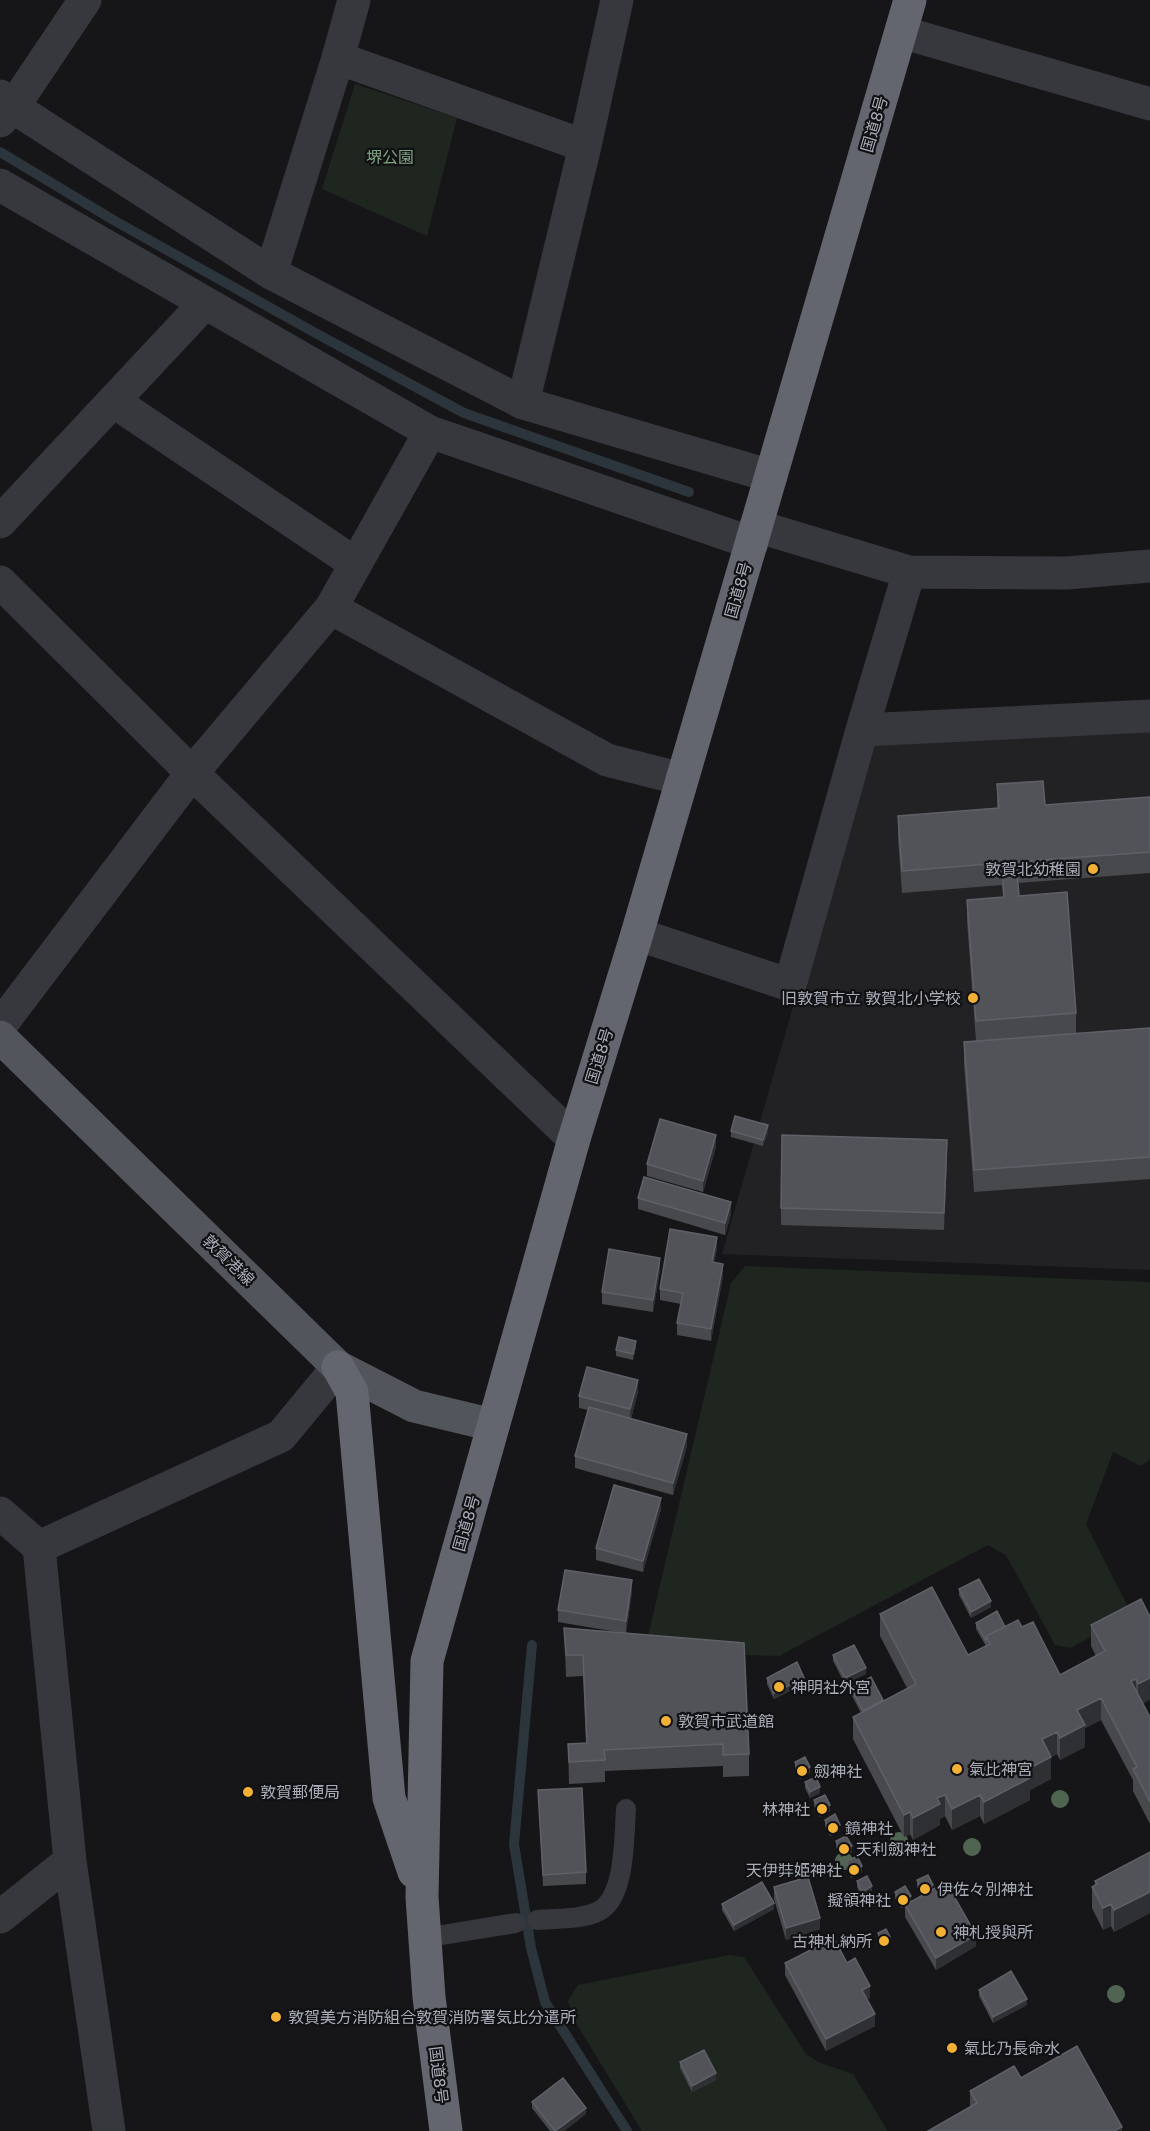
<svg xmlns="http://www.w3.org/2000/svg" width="1150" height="2131" viewBox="0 0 1150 2131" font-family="'Golos Text','Noto Sans JP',sans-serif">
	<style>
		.built { fill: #222225 }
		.green { fill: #1e261f }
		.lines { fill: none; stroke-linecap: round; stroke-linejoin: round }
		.stream { stroke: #2c353c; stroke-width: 10 }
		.lane { stroke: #37383d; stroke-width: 20 }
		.street { stroke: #37383d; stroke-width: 33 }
		.primary { stroke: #53555c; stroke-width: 33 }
		.highway { stroke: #63666e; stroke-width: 33 }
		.tree { fill: #506452 }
		.wall { fill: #47494d }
		.shaded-wall { fill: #2f3033 }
		.building { fill: #525359; stroke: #5f6168; stroke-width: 1.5 }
		.poi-dot { fill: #f2b134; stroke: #111113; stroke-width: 2 }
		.labels { text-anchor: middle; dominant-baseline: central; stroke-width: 4.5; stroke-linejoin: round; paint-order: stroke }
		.street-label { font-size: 16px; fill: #a8adb8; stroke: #111113 }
		.park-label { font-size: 16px; fill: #7fa381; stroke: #111113 }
		.poi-label { font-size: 16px; fill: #a8adb8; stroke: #111113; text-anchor: start }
	</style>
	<rect width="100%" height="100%" fill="#161618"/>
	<path class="built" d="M1150,730v540l-428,-16 147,-512z"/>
	<path class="green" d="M355,84l102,34 -30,118 -105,-47z
		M745,1266l405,16v177l-9,7 -28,-14 -27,72 43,85 -2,9 -57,30 -15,-3 -49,-90 -18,-10 -209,111 -32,-1 -91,-9 -8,-10 83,-353z
		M729,1955l15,2 62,97 14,9 33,11 35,57h-246l-66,-108 -8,-22 10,-16z"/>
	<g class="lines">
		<path class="stream" d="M0,152l115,69 204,114 145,78 225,79
			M532,1645l-18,199 17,104 14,54 82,129"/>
		<path class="lane" d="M537,1920c19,-2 42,0 60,-8 29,-12 27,-76 29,-103
			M424,1938l92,-15"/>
		<path class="street" d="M901,32l249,72
			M338,58l247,88
			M0,96l13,11 258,166 252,130 248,73
			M0,121l13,-14 72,-107
			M0,185l430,247 322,111
			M271,273l67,-215 16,-58
			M113,401l243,163
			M523,403l62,-257 32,-146
			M0,522l205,-219
			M756,526l153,46 158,1 83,-7
			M909,572l-47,158 288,-14
			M0,582l192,191 382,366
			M331,608l276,152 75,19
			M637,934l153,51 72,-255
			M0,1026l192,-253 139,-165 99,-176
			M0,1513l39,34 31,314 39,270
			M39,1547l242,-111 57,-69
			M0,1917l70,-56"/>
		<path class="primary" d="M0,1037l338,330 76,39 79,19"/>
		<path class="highway" d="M338,1367l14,25 37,406 25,74
			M446,2131l-17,-134 -7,-100 5,-236 147,-522 63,-205 273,-934"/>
	</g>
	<g class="tree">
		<circle cx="1060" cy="1799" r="9"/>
		<circle cx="899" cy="1841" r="9"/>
		<circle cx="972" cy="1847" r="9"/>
		<circle cx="844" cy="1861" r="9"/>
		<circle cx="1116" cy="1994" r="9"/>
	</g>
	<path class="wall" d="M997,784l48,21 105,-8v76l-132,10 1,13 57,117v20l74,-5v151l-176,13 -10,-128v-22l12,-1 -9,-120v-21l36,-3 -1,-12 -100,8 -4,-55v-22l99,-8z
		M731,1131l37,1 -5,14 -32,-9z
		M716,1147l-13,45 -56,-16v-12z
		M947,1157l-3,73 -163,-5v-17z
		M638,1198l93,16 -6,21 -87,-26z
		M717,1249l-3,13 9,14 -12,65 -34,-6v-12l4,-19 -21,-4v-11z
		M660,1270l-7,42 -51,-8v-12z
		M636,1347l-3,13 -17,-4v-6z
		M638,1392l-7,27 56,27 -14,49 -98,-27v-12l13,-46 -9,-2v-12z
		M661,1509l-18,63 -47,-12v-12z
		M959,1589l32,18 -20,11 -12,-23z
		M632,1592l-6,41 123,121v22l-26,1v-11l-118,5v11l-36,2 -1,-40 18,-1 -3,-67 -17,1 -2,-49 59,5 -65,-11v-12z
		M1141,1599l2,104 7,14v107l-17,-33v-11l-32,-60 -16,8v19l-25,13 -3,-6 -6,3v22l-21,11v10l-46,24 -4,-8 -28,14 -7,-14 -5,3v6l-27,15 -3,-6 -6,3 -51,-98v-22l8,-4 -10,-19v-6l32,13 24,-13 -27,-52v-22l88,41 18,-9 -10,-17v-6l29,4h17l38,48 36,-19 -5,-10v-21z
		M833,1655l33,19 -21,10 -12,-23z
		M767,1678l37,6 -30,15 -7,-15z
		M795,1762l15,11 -10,6 -5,-11z
		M805,1782l15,11 -10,5 -5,-10z
		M538,1790l48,82v12l-43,2z
		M814,1800l16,11 -10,6 -6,-11z
		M825,1820l15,11 -10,5 -5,-10z
		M836,1841l16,11 -11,5 -5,-10z
		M1150,1852v61l-36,19 -3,-6 -8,4 -11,-22v-21l3,-2v-4z
		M846,1862l16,10 -11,6 -5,-10z
		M917,1880l16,9 43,57 -40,24 -31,-53v-11l-4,2 -6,-10v-6l16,10 11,-6 -5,-10z
		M857,1881l15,11 -10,6 -5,-11z
		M774,1887l46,42 -34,11 -12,-41z
		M722,1904l52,5 -40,22 -12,-21z
		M878,1933l12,10 -8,4 -4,-8z
		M785,1963h62l23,35 -3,1 8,27 -49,25 -41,-76z
		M979,1990l48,15 -34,18 -14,-27z
		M680,2062l36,18 -24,12 -12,-24z
		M1021,2078l101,53 -152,-24v-16z
		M532,2102l54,12 -22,17h-14l-18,-23z"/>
	<path class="shaded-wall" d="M768,1125v7l-5,14v-6z
		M716,1135v12l-13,45v-11z
		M947,1140v17l-3,73v-17z
		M731,1202v12l-6,21v-12z
		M717,1237v12l-5,25v-12z
		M660,1258v12l-7,42v-12z
		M723,1264v12l-12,65v-12z
		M636,1341v6l-3,13v-6z
		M638,1380v12l-8,29v-12z
		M687,1434v12l-14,49v-12z
		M661,1498v11l-18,63v-11z
		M632,1580v12l-6,41v-12z
		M991,1601v6l-20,11v-6z
		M866,1668v6l-21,10v-6z
		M804,1678v6l-30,15v-6z
		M1150,1678v22l-12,6v-22z
		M1136,1679v22l-5,-20z
		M1101,1698v22l-16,8v19l-25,13v-22l17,-28z
		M1057,1732v22l-15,7v-22z
		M1051,1757v22l-21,11v10l-46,24v-22l42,-32z
		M810,1767v6l-10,6v-6z
		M820,1787v6l-10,5v-6z
		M945,1795v21l-5,3v6l-27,15v-22l24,-20z
		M980,1795v21l-28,14v-21z
		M830,1805v6l-10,6v-7z
		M910,1812v22l-6,3v-22z
		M840,1825v6l-10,5v-6z
		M852,1846v6l-11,5v-6z
		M862,1866v6l-11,6v-6z
		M933,1885v6l-11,6v-6z
		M872,1886v6l-10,6v-6z
		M1150,1892v21l-36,19v-22z
		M911,1896v7l-10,5v-6z
		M774,1903v6l-40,22v-6z
		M1111,1904v22l-8,4v-22z
		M820,1918v11l-34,11v-12z
		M976,1935v11l-40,24v-12z
		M890,1937v6l-8,4v-6z
		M870,1986v12l-8,4v-12z
		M1027,1999v6l-34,18v-6z
		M875,2014v12l-49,25v-12z
		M716,2073v7l-24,12v-6z
		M586,2108v6l-22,17h-8z
		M1122,2127v4h-8z"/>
	<path class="building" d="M1043,781l2,24 105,-8v55l-134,10 3,34 48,-4 9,121 -100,8 -9,-121 37,-3 -2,-34 -100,8 -4,-55 101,-8 -2,-24z
		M1150,1028v129l-176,13 -10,-128z
		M735,1116l33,9 -5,15 -32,-9z
		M660,1119l56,16 -13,46 -56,-17z
		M782,1135l165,5 -3,73 -163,-5z
		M644,1177l87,25 -6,21 -87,-25z
		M670,1229l47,8 -5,25 11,2 -12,65 -34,-6 6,-30 -23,-4z
		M609,1249l51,9 -7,42 -51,-8z
		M619,1337l17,4 -3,13 -17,-4z
		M587,1367l51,13 -8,29 -51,-13z
		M589,1407l98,27 -14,49 -98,-27z
		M614,1485l47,13 -18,63 -47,-13z
		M565,1570l67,10 -6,41 -68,-11z
		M979,1579l12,22 -20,11 -12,-23z
		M932,1587l36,68 22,-11 -4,-8 32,-16 4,7 11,-5 27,53 45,-24 -14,-26 50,-26 9,18v61l-12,6 -2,-5 -5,2 19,36v85l-17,-33 4,-2 -36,-69 -24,12 8,15 -25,13 -3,-6 -15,7 9,18 -25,13 4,8 -46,24 -4,-7 -28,14 -7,-14 -8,3 3,6 -27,14 -3,-6 -6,3 -51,-98 63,-33 -36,-70z
		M997,1611l8,16 -19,9v5l-10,-18z
		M564,1628l180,15 5,111 -26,1v-11l-119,6 1,10 -36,2 -1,-18 19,-1 -4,-88h-17z
		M854,1645l12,23 -21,10 -12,-23z
		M797,1662l7,16 -30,15 -7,-15z
		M871,1677l12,23 -20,11 -12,-23z
		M805,1757l5,10 -10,6 -5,-11z
		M816,1777l4,10 -10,5 -5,-10z
		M582,1788l4,84 -43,3 -5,-85z
		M825,1795l5,10 -10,5 -6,-10z
		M835,1814l5,11 -10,5 -5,-10z
		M846,1836l6,10 -11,5 -5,-10z
		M1150,1852v40l-36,18 -3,-6 -8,4 -11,-21 5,-3 -2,-3z
		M857,1856l5,10 -11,6 -5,-10z
		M928,1875l5,10 -11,6 -5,-11z
		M867,1876l5,10 -10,6 -5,-11z
		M808,1877l12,41 -34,10 -12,-41z
		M762,1882l12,21 -40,22 -12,-21z
		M946,1882l30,53 -40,23 -31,-53z
		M905,1886l6,10 -10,6 -6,-10z
		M886,1929l4,8 -8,4 -4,-8z
		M834,1938l13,25 8,-5 15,28 -8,4 13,24 -49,25 -41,-76z
		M1011,1971l16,28 -34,18 -14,-27z
		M1077,2046l45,81 -8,4h-186l49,-28 -7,-12 44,-25 7,12z
		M704,2050l12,23 -24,13 -12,-24z
		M563,2078l23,30 -31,23 -23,-29z"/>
	<g class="poi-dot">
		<circle cx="1093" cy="869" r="6"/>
		<circle cx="973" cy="998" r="6"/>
		<circle cx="779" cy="1687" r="6"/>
		<circle cx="666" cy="1721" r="6"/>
		<circle cx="957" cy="1769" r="6"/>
		<circle cx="802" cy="1771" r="6"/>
		<circle cx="248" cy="1792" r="6"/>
		<circle cx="822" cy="1809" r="6"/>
		<circle cx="833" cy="1828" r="6"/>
		<circle cx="844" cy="1849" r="6"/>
		<circle cx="854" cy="1870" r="6"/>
		<circle cx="925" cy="1889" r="6"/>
		<circle cx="903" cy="1900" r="6"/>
		<circle cx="941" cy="1932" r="6"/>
		<circle cx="884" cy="1941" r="6"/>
		<circle cx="276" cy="2017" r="6"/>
		<circle cx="952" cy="2048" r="6"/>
	</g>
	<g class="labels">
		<g class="street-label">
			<text transform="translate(874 124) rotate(-74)">国道8号</text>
			<text transform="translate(738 590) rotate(-74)">国道8号</text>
			<text transform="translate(599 1056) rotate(-73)">国道8号</text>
			<text transform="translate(229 1260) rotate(44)">敦賀港線</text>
			<text transform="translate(466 1523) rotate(-74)">国道8号</text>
			<text transform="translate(439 2075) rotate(83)">国道8号</text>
		</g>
		<g class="park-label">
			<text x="390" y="157">堺公園</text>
		</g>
		<g class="poi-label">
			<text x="1081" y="869" text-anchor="end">敦賀北幼稚園</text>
			<text x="961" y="998" text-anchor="end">旧敦賀市立 敦賀北小学校</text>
			<text x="791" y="1687">神明社外宮</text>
			<text x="678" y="1721">敦賀市武道館</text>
			<text x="969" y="1769">氣比神宮</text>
			<text x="814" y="1771">劔神社</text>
			<text x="260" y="1792">敦賀郵便局</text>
			<text x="810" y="1809" text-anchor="end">林神社</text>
			<text x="845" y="1828">鏡神社</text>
			<text x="856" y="1849">天利劔神社</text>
			<text x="842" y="1870" text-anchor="end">天伊弉姫神社</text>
			<text x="937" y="1889">伊佐々別神社</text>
			<text x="891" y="1900" text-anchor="end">擬領神社</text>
			<text x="953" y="1932">神札授與所</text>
			<text x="872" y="1941" text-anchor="end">古神札納所</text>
			<text x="288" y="2017">敦賀美方消防組合敦賀消防署気比分遣所</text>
			<text x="964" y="2048">氣比乃長命水</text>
		</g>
	</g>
</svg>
